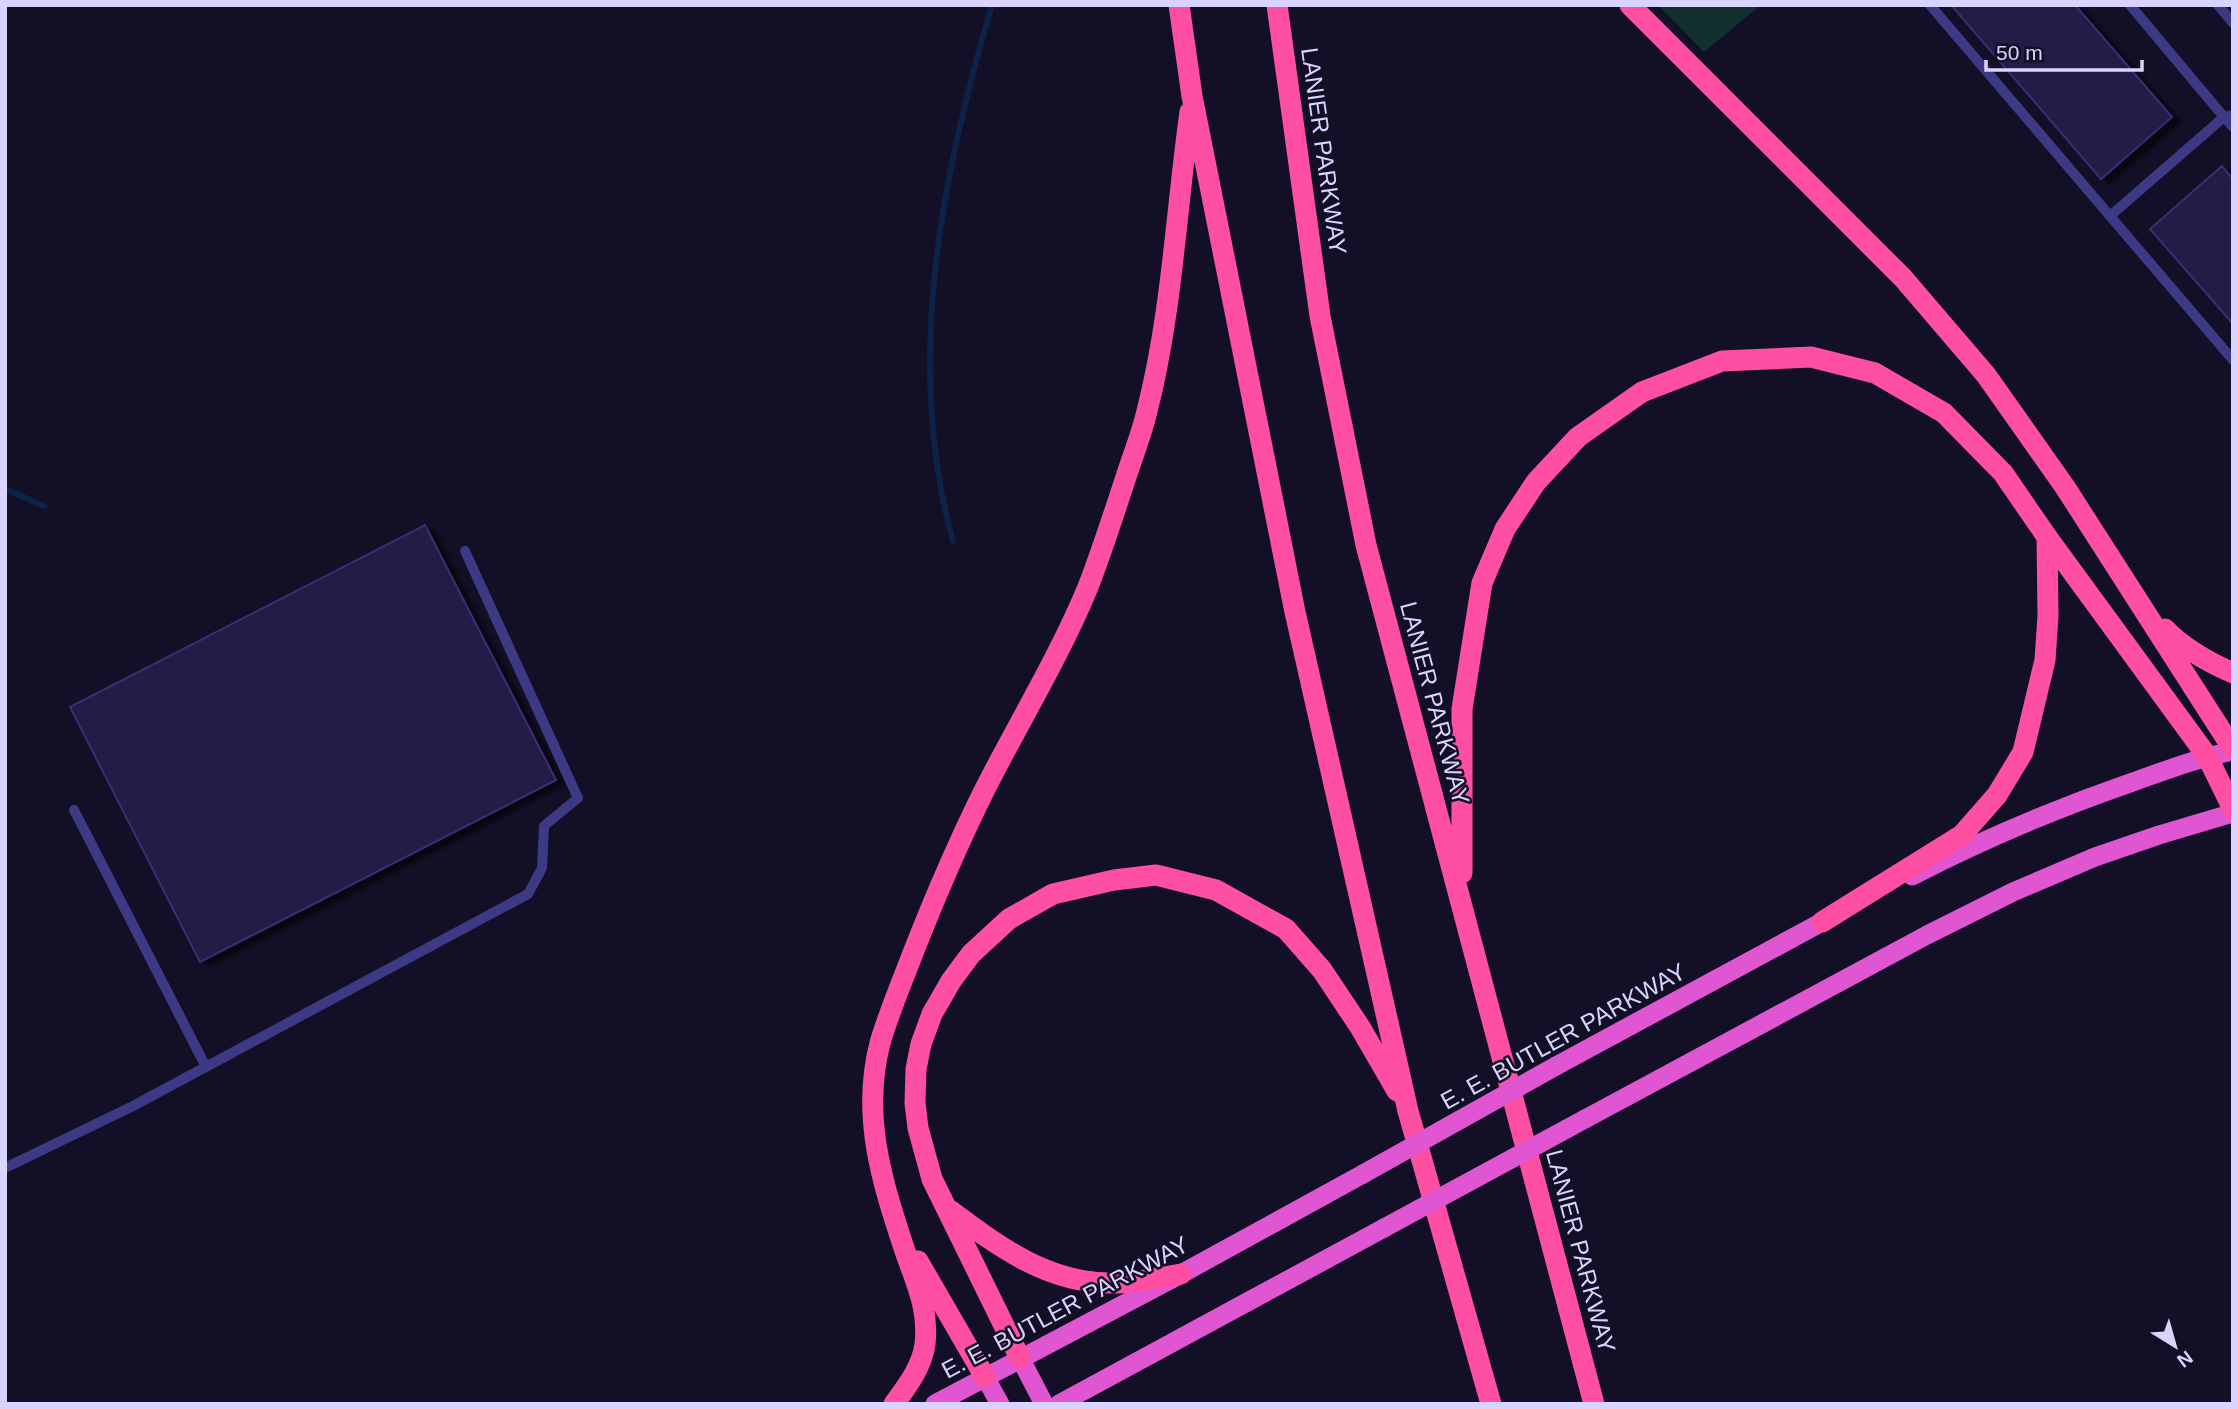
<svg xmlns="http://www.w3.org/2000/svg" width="2238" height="1409" viewBox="0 0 2238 1409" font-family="Helvetica,sans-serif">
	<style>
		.green { fill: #12302f }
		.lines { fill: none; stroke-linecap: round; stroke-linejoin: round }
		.stream { stroke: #0c2248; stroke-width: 6 }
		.building { fill: #241b47; stroke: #3b2d73; stroke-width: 2; filter: url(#shadow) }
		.service { stroke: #3d3a85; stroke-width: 10 }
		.trunk { stroke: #e055d1; stroke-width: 19 }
		.motorway { stroke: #ff4fa3; stroke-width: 21 }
		.trunk-bridge { stroke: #e055d1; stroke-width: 19 }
		.labels { text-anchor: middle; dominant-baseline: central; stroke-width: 5; stroke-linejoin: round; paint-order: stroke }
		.street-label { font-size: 24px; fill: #d9d4ff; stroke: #130f26 }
	</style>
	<defs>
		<filter id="shadow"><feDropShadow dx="8" dy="4.5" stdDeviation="2" flood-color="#0009"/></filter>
	</defs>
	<rect width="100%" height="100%" fill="#130f26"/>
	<path class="green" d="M1658,5h103l-57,47z"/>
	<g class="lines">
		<path class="stream" d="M5,489l39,17
			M953,541c-49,-177 -12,-364 39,-536"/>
	</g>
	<path class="building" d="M1951,5h124l97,112 -71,62z
		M2222,166l11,13v145l-83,-95z
		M425,525l131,255 -356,182 -130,-255z"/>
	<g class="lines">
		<path class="service" d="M1930,5l180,211 114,-99 -94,-112
			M2218,5l15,18
			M2233,115l-9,2 9,10
			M2110,216l123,144
			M74,810l132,257
			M5,1168l128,-62 395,-212 14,-26 2,-42 34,-28 -113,-247"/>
		<path class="trunk" d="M1912,876c70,-36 143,-67 218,-93 34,-12 67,-25 103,-32
			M1556,1066l279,-151
			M1585,1119l342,-184 86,-43 82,-35 64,-22 74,-22
			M1020,1358l24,46
			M985,1377l15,27
			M935,1404l246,-130 182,-100
			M1059,1404l325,-176"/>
		<path class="motorway" d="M1179,5l13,91 103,516 113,499 83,293
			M1277,5l43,311 46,229 228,859
			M1630,5l273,273 83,97 79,112 168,262
			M2165,629c19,20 43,33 68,44
			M1462,873v-164l20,-126 23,-54 31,-47 42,-45 64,-45 80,-31 89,-4 64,16 69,40 59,60 44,64 160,219 26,53
			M1822,922l140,-87 35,-40 26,-43 22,-92 3,-44 -1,-79
			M951,1211c48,36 97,72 160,72 23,0 47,-5 70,-9
			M918,1261l67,116
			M1020,1358l-88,-179 -14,-51 -3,-25 1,-34 5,-25 11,-30 19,-33 20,-27 38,-35 44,-25 61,-14 42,-5 60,15 70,39 36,41 38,57 37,64
			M894,1404c13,-18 28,-37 31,-60 4,-36 -9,-61 -20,-93 -23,-69 -44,-135 -25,-208 9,-31 22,-61 33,-90 22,-56 45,-110 72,-164 34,-67 74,-132 103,-202 14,-36 26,-74 38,-110 7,-22 16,-44 21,-66 25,-98 29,-199 43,-299"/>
		<path class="trunk-bridge" d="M1363,1174l193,-108
			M1384,1228l201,-109"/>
	</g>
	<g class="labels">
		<g class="street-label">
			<text transform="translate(1324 151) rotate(82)">LANIER PARKWAY</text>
			<text transform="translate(1435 703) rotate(75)">LANIER PARKWAY</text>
			<text transform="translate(1563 1036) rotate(-29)">E. E. BUTLER PARKWAY</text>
			<text transform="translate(1581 1251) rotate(75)">LANIER PARKWAY</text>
			<text transform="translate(1065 1307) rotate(-28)">E. E. BUTLER PARKWAY</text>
		</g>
	</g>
	<rect width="2238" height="1409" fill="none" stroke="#d9d4ff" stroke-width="14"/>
	<g transform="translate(2175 1346) rotate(143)" stroke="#130f26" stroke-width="5" paint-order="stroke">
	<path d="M0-5L12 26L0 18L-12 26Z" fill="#d9d4ff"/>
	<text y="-10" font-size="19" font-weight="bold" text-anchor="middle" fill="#d9d4ff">N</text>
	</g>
	<path d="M1986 60v10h156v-10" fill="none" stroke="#d9d4ff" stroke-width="3.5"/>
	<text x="1996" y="60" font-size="21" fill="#d9d4ff" stroke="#130f26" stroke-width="5" paint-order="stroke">50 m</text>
</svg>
